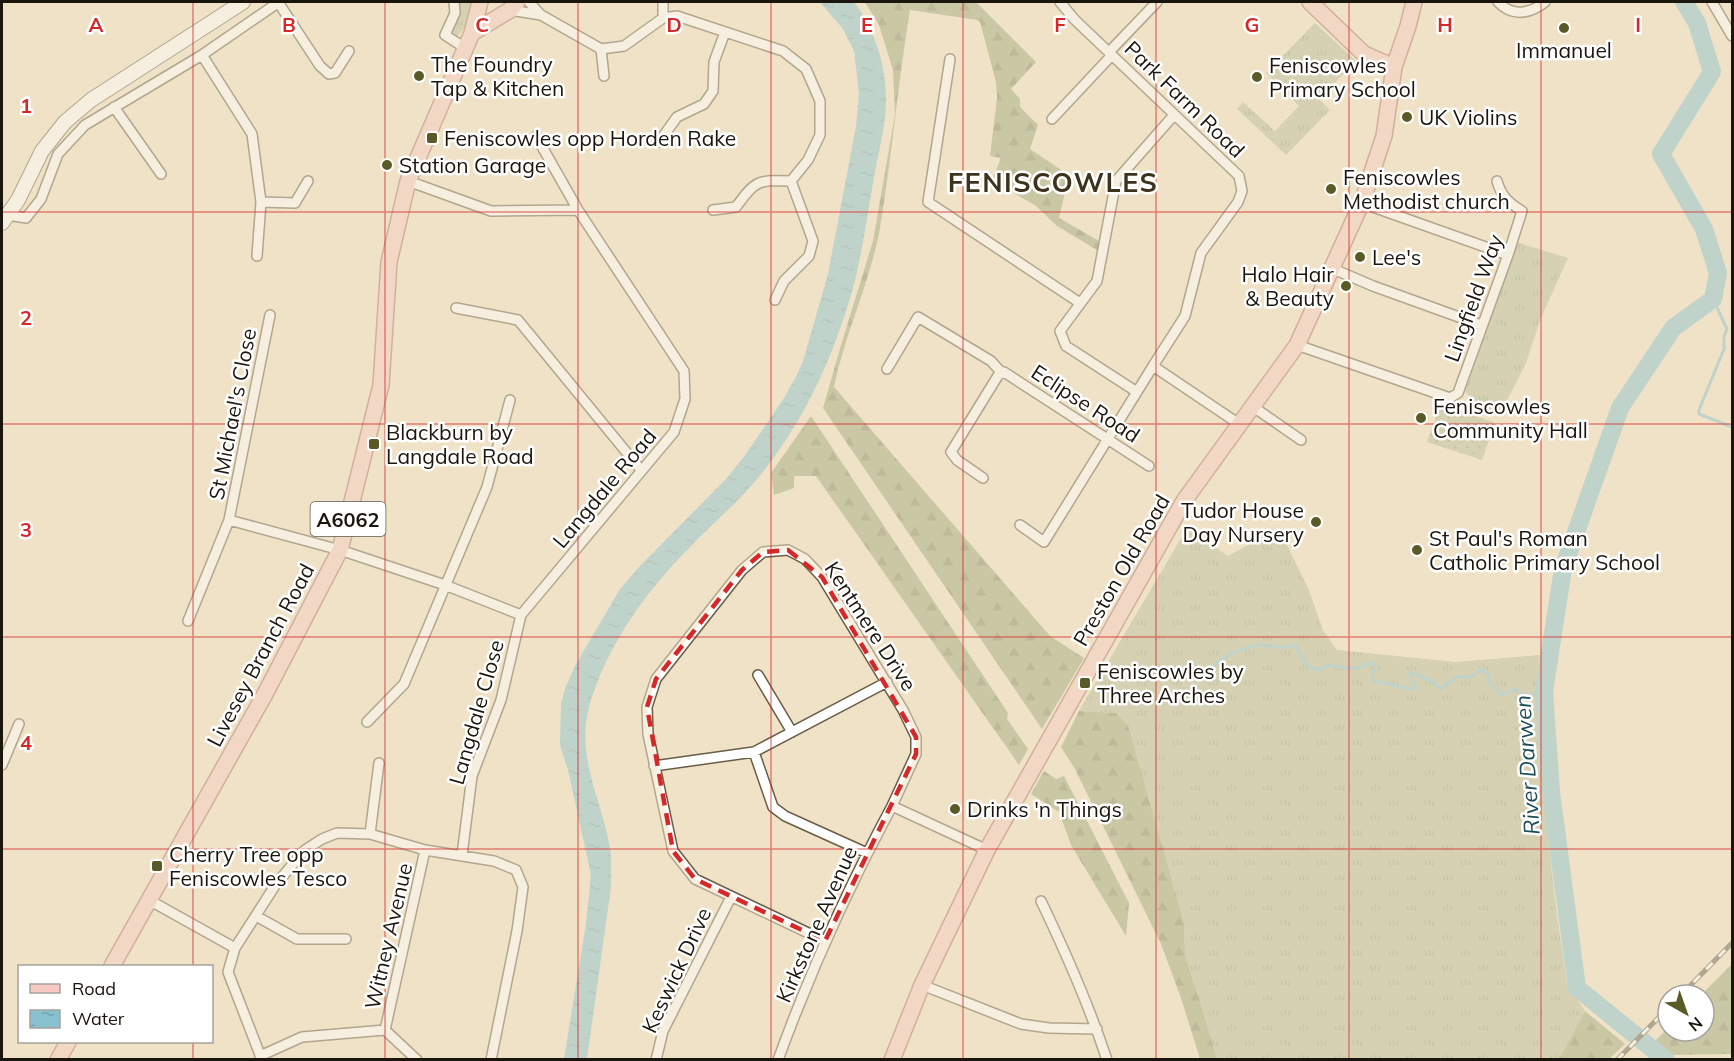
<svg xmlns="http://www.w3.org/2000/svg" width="1734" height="1061" viewBox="0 0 1734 1061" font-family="Mulish,sans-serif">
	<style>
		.grass { fill: url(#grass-tufts) }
		.forest { fill: url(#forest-firs) }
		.garden { fill: url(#garden-dots) }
		.water { fill: url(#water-ripples) }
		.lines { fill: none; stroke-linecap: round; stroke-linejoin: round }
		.stream { stroke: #87c0cf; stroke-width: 3 }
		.river { stroke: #87c0cf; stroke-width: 18 }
		.street-casing { stroke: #695d46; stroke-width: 12 }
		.secondary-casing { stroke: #695d46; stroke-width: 16 }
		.primary-casing { stroke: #a9746b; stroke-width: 18 }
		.street { stroke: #fff; stroke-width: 9 }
		.secondary { stroke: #fff; stroke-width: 14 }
		.primary { stroke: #f9cac4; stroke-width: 15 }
		.rail-casing { stroke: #676050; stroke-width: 5 }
		.rail { stroke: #fff; stroke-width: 3; stroke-dasharray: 9; stroke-linecap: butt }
		.marked { fill: none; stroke: #d62828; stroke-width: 4.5; stroke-dasharray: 12 8; stroke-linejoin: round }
		.grid { fill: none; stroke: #d62828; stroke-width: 1.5; stroke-opacity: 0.55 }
		.poi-dot { fill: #5a5a27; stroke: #fff; stroke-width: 2 }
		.labels { text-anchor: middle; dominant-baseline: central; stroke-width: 5; stroke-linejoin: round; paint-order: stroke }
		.shield { fill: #fff; stroke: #5f5c56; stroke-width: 1.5 }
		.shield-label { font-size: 20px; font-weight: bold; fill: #1b160d }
		.poi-label { font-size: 21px; fill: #1b160d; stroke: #fff; text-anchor: start }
		.street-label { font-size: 21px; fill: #1b160d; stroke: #fff }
		.water-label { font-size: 22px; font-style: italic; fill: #1b4c58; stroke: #fff }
		.district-label { font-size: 27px; font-weight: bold; letter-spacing: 1.5px; fill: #3d321c; stroke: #fff }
		.grid-label { font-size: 20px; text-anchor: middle; font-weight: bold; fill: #d62828; stroke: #fff; stroke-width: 5; stroke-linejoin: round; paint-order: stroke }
	</style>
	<defs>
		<pattern id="grass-tufts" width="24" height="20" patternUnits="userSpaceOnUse" patternTransform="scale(1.5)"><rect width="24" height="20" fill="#b5bd9a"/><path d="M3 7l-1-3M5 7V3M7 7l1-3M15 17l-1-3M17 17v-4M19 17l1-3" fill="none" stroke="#9ba284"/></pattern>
		<pattern id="forest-firs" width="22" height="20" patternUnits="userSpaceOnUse" patternTransform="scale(1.5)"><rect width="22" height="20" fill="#9ea77b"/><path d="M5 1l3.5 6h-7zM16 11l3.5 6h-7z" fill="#808763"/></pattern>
		<pattern id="garden-dots" width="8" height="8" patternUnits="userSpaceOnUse" patternTransform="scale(1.5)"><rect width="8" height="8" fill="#b5bd9a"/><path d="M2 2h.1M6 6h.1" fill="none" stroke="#9ba284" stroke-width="1.8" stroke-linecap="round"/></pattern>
		<pattern id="water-ripples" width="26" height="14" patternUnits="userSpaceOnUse" patternTransform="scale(1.5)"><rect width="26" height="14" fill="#87c0cf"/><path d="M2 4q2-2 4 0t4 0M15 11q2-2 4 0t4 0" fill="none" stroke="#74a4b1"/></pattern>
	</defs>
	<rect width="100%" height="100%" fill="#efe2c7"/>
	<path class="grass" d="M460,2h13c-2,12 -7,31 -20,36l-2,-5 8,-19z
		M1315,23l41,38 -37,38 11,11 -44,45 -49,-46 6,-7 32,29 24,-25 -33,-33z
		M1516,242l52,16 -28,62 -14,43 -26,51 -21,-10 -14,-12z
		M1187,528l41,28 40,-22 16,5 24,49 15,42 14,20 119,12 84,-7 -3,24 4,97 15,132 11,76 18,27 -26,48h-342l-10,-35 -22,-69 -1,-32 -21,-72 -47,-138 -37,-2z"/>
	<path class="forest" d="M865,2h111l60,60 -25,27 9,10v8l18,18 -8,24 39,26 -10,43 40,23 -2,9 -40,-24 -21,-20 -44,-26 9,-22 -11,-2 7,-58 -1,-16 -16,-60 -3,-2 -67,-10c-12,72 -18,146 -30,218 -10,55 -35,105 -46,159l216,249 34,22 -42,71 -219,-321 16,-56 34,-111 22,-127 -2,-44 -14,-45z
		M811,416l197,297 -1,6 21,30 -9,16 -203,-289h-22v12l-20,7 -3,-22z
		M1079,711l37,2 12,13 56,197 1,32 22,69 10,35h-17l-19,-61 -20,-54 -86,-175 -14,-22z
		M1044,771l12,8 8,-3 65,127 -3,33 -55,-91 -12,-33 -28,-18z
		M1732,964v90l-66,1 -10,-15 12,-12v3h36v-36h-3z
		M1585,1011l40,33 -16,15h-50z"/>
	<path class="garden" d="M1441,403l54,20 -13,37 -55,-18z"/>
	<path class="water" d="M820,2h34c24,31 36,77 31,116 -2,18 -7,36 -10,54 -7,38 -12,78 -22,116 -19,67 -47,130 -91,185 -20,26 -46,47 -69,71 -43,43 -80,92 -100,150 -21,58 7,98 17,154 2,13 1,26 1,39l-24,172h-23l22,-135 5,-49 -23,-105 -8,-25 1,-41 5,-18 10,-22 44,-75 18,-21 88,-89 20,-25 38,-56 13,-23 6,-14 25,-87 28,-148 3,-33 -5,-42 -11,-22z"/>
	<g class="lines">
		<path class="stream" d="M1713,299l14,30 -3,8v12l-25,61v4l33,13
			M1208,673c10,-14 22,-21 39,-25 5,-1 10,-4 15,-3 14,1 17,5 33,0 11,14 5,22 26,25l7,-5c16,3 29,7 43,-3l4,4 -3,8 2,7 37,8 5,-2 -6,-11v-4l21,9 10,8 16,-12h15l9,-8 7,5 1,8 13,13 13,-6c8,9 19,6 29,2"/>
		<path class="river" d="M1666,1060l-89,-72 -26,-196 -7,-101 19,-122 57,-161 53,-80 40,-29 5,-26 -14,-44 -43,-75 51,-82 -15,-49 -13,-21"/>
		<g class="street-casing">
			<path id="street" d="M278,2l42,64 9,8 6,-1 14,-22
				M454,2l1,11 -10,22 20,13
				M529,2l12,13
				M663,2v16
				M1060,2l15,18 164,156 3,15 -4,11 -37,51 -16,63 -32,50 86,58
				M1498,2c14,15 32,12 47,0
				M1712,2l20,34
				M510,10l31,5 60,34 23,-3 39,-28 14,-2 106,35 23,18 14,32v34l-12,25 -17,21 22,60 -4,15 -25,25 -9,19
				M601,49l3,27
				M1109,52l48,-50
				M202,55l50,79 9,68 -4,54
				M950,59l-22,143 152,101
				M114,107l47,67
				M1052,119l60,-64
				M536,136l42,74
				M659,142l18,-25 27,-13 9,-13 1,-29 11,-30
				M261,202l34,1 13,-22
				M1373,207l135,48
				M713,210l23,-3c20,-27 21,-27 55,-26
				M8,215l18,3 15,-19 17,-45 27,-29 117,-70 77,-53
				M1331,268l42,18 108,39
				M456,308l62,12 123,150
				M1297,345l153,53 8,-5 50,-138 14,-44c-13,-8 -21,-15 -25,-30
				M887,369l31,-52 73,44 10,11
				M1137,392l-71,-46 -6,-15 37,-50 19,-100 58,-66
				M1252,406l49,34
				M983,478l-26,-18 -6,-8 48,-78 5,-2 145,94
				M229,520l111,30 105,35 76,30 153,-183 11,-33 -1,-28 -106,-161 -87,1 -83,-30
				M1020,525l24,17 109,-176
				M188,621l41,-101 41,-205
				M758,675l34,57
				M367,722l37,-38 83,-197 23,-87
				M754,752l19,55 12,9 82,37
				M2,765l17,-41
				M654,766l100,-14 133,-70
				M370,834l9,-71
				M462,855l10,-79 29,-76 20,-85
				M149,900l86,48
				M1041,901c25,52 48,104 66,159
				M256,916l41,23h49
				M825,941l-130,-62 -22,-28 -25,-117 -1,-27 9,-28 86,-109 21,-18 25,-2 17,9 17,18 81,133 13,27v17l-24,52 95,44
				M922,985l99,39 28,4 48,1
				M385,1030l40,-180
				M260,1056l42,-19 83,-7 32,30
				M262,1060l-34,-88 7,-24 41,-64 29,-34 17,-11 15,-6 33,1 55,16 69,11 22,9 7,17 -6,44 -26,129
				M656,1060l7,-29 68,-134
				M778,1060c32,-88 70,-172 114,-254"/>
		</g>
		<g class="secondary-casing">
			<path id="secondary" d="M2,223l16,-23 24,-49 23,-29 26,-22 152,-98"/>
		</g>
		<g class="primary-casing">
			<path id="primary" d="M1310,2l54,52 30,13
				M472,33l38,-23 7,-8
				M112,966l153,-272 75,-144 41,-165 8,-123 19,-81 64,-148 8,-31
				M58,1060l10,-18
				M892,1060l30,-75 65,-135 197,-349 113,-156 65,-143 22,-66 10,-69 14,-41 6,-24"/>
		</g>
		<use href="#street" class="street"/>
		<use href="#secondary" class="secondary"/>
		<use href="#primary" class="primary"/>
		<g class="rail-casing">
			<path id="rail" d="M1681,995l51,-52
				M1617,1060l51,-52"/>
		</g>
		<use href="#rail" class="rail"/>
	</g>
	<path d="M0 0H1734V1061H0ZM788,550l34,27 94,160v17l-91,187 -130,-62 -22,-28 -26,-144 9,-28 86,-109 21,-18z" fill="#efe2c7" fill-opacity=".55" fill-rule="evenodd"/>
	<path class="marked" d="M788,550l34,27 94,160v17l-91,187 -130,-62 -22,-28 -26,-144 9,-28 86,-109 21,-18z"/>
	<path class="grid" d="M193,2v964M385,2v1058M578,2v1058M771,2v1058M963,2v1058M1156,2v1058M1349,2v1058M1541,2v1058M2,212h1730M2,424h1730M2,637h1730M2,849h1730M193,1042v18"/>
	<g class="poi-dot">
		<circle cx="1564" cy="28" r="6"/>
		<circle cx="419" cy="76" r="6"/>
		<circle cx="1257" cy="77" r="6"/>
		<circle cx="1407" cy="117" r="6"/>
		<rect x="426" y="132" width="12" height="12" rx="3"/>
		<circle cx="387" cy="165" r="6"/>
		<circle cx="1331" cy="189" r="6"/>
		<circle cx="1360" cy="257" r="6"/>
		<circle cx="1346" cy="286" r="6"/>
		<circle cx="1421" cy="418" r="6"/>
		<rect x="368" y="438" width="12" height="12" rx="3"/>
		<circle cx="1316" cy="522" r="6"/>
		<circle cx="1417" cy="550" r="6"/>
		<rect x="1079" y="677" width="12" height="12" rx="3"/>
		<circle cx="955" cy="809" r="6"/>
		<rect x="151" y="860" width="12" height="12" rx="3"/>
	</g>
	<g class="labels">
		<rect class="shield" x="310.5" y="502" width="75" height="34" rx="4.5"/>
		<g class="shield-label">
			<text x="348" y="519">A6062</text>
		</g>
		<g class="poi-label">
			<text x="1564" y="50" text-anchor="middle">Immanuel</text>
			<text x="431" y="64">The Foundry<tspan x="431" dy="24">Tap &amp; Kitchen</tspan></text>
			<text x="1269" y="65">Feniscowles<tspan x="1269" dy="24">Primary School</tspan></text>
			<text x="1419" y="117">UK Violins</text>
			<text x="444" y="138">Feniscowles opp Horden Rake</text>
			<text x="399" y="165">Station Garage</text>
			<text x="1343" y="177">Feniscowles<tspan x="1343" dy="24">Methodist church</tspan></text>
			<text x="1372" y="257">Lee's</text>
			<text x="1334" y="274" text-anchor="end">Halo Hair<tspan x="1334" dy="24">&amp; Beauty</tspan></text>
			<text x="1433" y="406">Feniscowles<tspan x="1433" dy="24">Community Hall</tspan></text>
			<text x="386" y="432">Blackburn by<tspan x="386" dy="24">Langdale Road</tspan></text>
			<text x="1304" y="510" text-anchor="end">Tudor House<tspan x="1304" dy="24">Day Nursery</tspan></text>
			<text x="1429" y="538">St Paul's Roman<tspan x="1429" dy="24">Catholic Primary School</tspan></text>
			<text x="1097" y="671">Feniscowles by<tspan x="1097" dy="24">Three Arches</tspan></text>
			<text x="967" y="809">Drinks 'n Things</text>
			<text x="169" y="854">Cherry Tree opp<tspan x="169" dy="24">Feniscowles Tesco</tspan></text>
		</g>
		<g class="street-label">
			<text transform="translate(1185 99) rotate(44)">Park Farm Road</text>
			<text transform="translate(1473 298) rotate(-70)">Lingfield Way</text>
			<text transform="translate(1086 403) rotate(33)">Eclipse Road</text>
			<text transform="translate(232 414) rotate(-79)">St Michael's Close</text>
			<text transform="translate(604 488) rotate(-50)">Langdale Road</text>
			<text transform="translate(1121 570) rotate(-60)">Preston Old Road</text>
			<text transform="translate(871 626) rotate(57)">Kentmere Drive</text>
			<text transform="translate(260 655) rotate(-62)">Livesey Branch Road</text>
			<text transform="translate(476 712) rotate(-74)">Langdale Close</text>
			<text transform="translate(816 924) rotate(-66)">Kirkstone Avenue</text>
			<text transform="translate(388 936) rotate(-77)">Witney Avenue</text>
			<text transform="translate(676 970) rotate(-65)">Keswick Drive</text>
		</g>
		<g class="water-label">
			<text transform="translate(1527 765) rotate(-94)">River Darwen</text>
		</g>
		<g class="district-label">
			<text x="1053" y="182">FENISCOWLES</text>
		</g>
	</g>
	<g class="grid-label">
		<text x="96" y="32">A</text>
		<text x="289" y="32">B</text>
		<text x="482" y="32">C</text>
		<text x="674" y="32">D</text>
		<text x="867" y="32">E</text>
		<text x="1060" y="32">F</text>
		<text x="1252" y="32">G</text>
		<text x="1445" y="32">H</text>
		<text x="1638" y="32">I</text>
		<text x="26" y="113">1</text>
		<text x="26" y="325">2</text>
		<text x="26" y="537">3</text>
		<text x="26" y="750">4</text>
	</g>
	<rect width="1734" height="1061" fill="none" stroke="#1b160d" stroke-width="6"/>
	<rect x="18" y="965" width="195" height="78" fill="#ffffff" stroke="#a4a29e" stroke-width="1.5"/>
	<rect x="30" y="984" width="30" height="9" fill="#f9cac4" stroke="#a4a29e" stroke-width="1.5"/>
	<text x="72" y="995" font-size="18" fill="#1b160d">Road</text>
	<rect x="30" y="1010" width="30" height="18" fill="url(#water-ripples)" stroke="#a4a29e" stroke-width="1.5"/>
	<text x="72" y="1025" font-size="18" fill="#1b160d">Water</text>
	<g transform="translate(1686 1013) rotate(140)"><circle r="28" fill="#ffffff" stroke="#a4a29e" stroke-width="1.5"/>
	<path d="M0-4.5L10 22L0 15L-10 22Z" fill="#5a5a27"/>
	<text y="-9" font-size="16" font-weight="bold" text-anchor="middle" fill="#1b160d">N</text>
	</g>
</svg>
